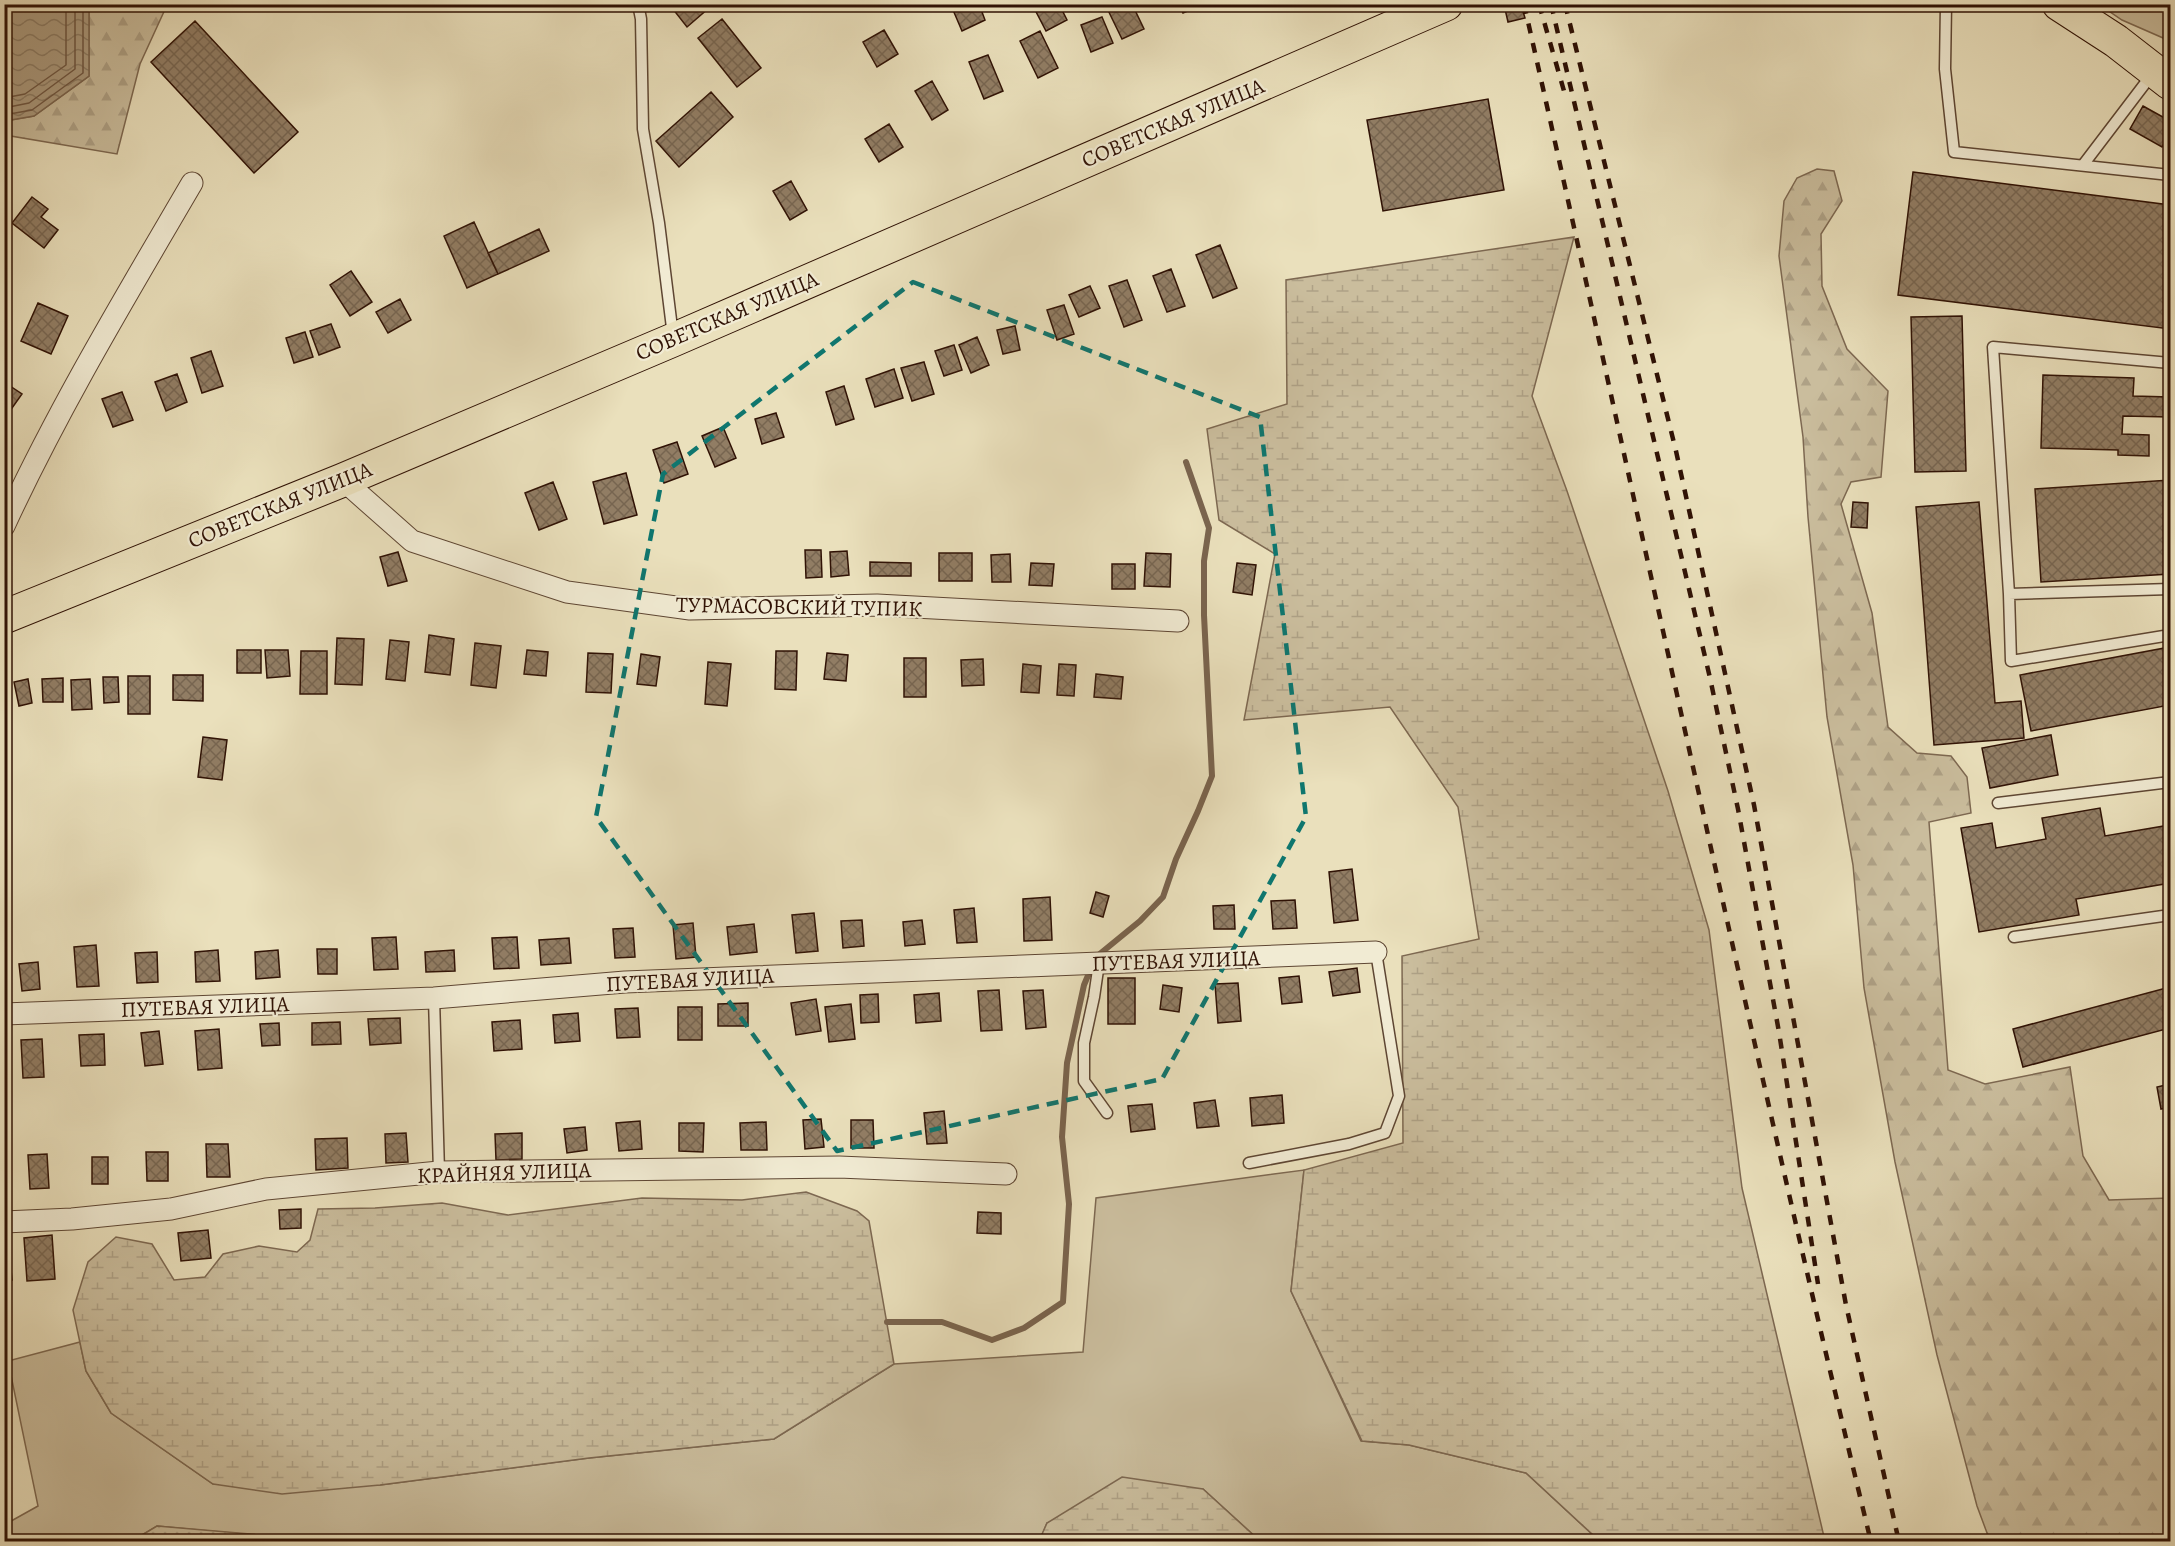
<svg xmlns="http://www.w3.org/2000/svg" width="2175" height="1546" viewBox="0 0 2175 1546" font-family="Alegreya,serif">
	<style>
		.grass { fill: #cabd9d; stroke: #7d6851; stroke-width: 1.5 }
		.forest { fill: url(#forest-firs); stroke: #7d6851; stroke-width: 1.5 }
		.wetland { fill: url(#wetland-marsh); stroke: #7d6851; stroke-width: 1.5 }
		.park { fill: url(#park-dots); stroke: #7d6851; stroke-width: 1.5 }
		.water { fill: url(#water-waves); stroke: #7a644e; stroke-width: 1.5 }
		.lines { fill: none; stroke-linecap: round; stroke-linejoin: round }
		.shore { stroke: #6e5642; stroke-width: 1.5 }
		.stream { stroke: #7a644e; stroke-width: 6 }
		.building { fill: url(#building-cross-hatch); stroke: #301205; stroke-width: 1.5 }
		.service-casing { stroke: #5e4633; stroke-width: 13 }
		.minor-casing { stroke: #5e4633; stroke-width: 23 }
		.primary-casing { stroke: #301205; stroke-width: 35 }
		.service { stroke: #f1ebd3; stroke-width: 10 }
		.minor { stroke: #f1ebd3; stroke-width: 21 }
		.primary { stroke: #eae0bc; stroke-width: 33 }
		.rail { stroke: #301205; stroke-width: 4.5; stroke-dasharray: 10 10; stroke-linecap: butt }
		.marked { fill: none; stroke: #0f766e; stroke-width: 4.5; stroke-dasharray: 12 8; stroke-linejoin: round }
		.labels { text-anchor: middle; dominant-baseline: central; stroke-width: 4.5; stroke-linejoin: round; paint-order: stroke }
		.street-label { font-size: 22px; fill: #301205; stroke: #f1ebd3 }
	</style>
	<defs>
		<pattern id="forest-firs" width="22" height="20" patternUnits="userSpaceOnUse" patternTransform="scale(1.5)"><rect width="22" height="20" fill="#cabd9d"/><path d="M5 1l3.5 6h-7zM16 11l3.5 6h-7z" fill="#aea186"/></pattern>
		<pattern id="wetland-marsh" width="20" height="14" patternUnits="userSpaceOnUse" patternTransform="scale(1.5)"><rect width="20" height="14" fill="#cabd9d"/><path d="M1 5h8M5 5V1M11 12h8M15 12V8" fill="none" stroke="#aea186"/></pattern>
		<pattern id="park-dots" width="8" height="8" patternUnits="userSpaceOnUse" patternTransform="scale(1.5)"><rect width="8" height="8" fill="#cabd9d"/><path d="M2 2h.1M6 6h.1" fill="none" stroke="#aea186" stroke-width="1.8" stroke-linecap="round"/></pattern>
		<pattern id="water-waves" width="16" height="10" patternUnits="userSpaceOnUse" patternTransform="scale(1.5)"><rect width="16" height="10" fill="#ab9a7e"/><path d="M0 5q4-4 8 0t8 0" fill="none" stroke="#8c7c65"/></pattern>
		<pattern id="building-cross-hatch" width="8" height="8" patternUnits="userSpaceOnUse" patternTransform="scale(1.5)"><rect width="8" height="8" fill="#917d64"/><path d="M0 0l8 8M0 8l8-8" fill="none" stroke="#776550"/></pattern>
	</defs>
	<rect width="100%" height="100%" fill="#eae0bc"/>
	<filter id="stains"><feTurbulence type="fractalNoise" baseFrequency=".00333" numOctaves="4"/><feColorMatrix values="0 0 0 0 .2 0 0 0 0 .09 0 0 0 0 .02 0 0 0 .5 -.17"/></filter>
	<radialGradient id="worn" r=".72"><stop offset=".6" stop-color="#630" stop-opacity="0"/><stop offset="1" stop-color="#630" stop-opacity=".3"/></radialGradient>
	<path class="grass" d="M2100,5h70v36l-48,-21z
		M1304,1170l-13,121 70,150 48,4 117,28 67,62 2,6h-335l-57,-52 -156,34 -8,19h-709l-173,-16 -25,15 -127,1 -1,-17 34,-19 -30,-145 72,-19 6,29 25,42 102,71 167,1 209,-27 185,-19 120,-75 189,-12 13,-154z"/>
	<path class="forest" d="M89,5h78l-27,59 -23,90 -112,-19 -1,-14 30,-5 55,-40z
		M1817,169l17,2 8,30 -21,33 1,52 25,63 41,42 -7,86 -30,5 -10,22 31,109 16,114 29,26 34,3 16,21 4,36 -42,9 19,248 37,14 85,-17 13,89 26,44 61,-2v343h-180l-13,-35 -40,-151 -42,-193 -31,-174 -11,-123 -26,-148 -19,-200 -5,-80 -24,-181 5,-55 13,-23z"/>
	<path class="wetland" d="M1574,237l-42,159 35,95 101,300 41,139 33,258 83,353h-230l-2,-6 -67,-62 -117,-28 -47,-4 -71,-150 13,-121 99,-27 -1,-187 77,-17 -21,-132 -68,-100 -146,13 31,-166 -56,-34 -12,-91 80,-25 -1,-124z
		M806,1192l51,19 12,10 25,143 -120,75 -185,19 -209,27 -98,9 -69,-10 -102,-71 -25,-42 -13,-61 15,-48 28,-25 36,7 22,36 31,-3 18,-23 36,-8 38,6 13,-12 8,-31 57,-1 67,-5 66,12 134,-17 100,2z
		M1122,1477l81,12 57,52h-221l8,-18z"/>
	<path class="park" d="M157,1526l173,15h-198z"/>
	<path class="water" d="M5,4l84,1v71l-55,40 -29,5z"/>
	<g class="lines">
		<path class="shore" d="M4,98l21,-4 41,-29v-61
			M4,108l25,-5 46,-34v-65
			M4,115l28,-5 51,-37v-69"/>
		<path class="stream" d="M1096,957l44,-36 23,-24 13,-38 22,-48 14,-35 -8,-161v-54l5,-33 -23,-66
			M887,1322h55l50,18 32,-12 39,-26 6,-98 -7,-67 5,-74 17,-78 8,-19"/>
	</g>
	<path class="building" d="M669,4h39l2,3 -23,20z
		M966,4h13l6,16 -23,11 -9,-21z
		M1032,4h27l8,16 -21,11z
		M1105,4h27l12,25 -22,10z
		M1179,4h25l-21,9z
		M1521,5l4,13 -17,4 -3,-13z
		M1102,17l11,26 -22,9 -10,-27z
		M722,19l39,49 -24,19 -39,-49z
		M195,21l103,111 -44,41 -103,-111z
		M884,30l14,24 -21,13 -14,-25z
		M1040,31l18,37 -20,10 -18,-37z
		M988,55l15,36 -19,8 -15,-37z
		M932,81l16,29 -16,10 -17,-29z
		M711,92l22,25 -54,50 -23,-26z
		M1488,99l16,91 -121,21 -16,-91z
		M2143,106l27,15v11l-8,15 -32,-18z
		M889,124l14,23 -24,15 -14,-23z
		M1913,172l257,33v124l-272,-34z
		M791,181l16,29 -17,10 -17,-29z
		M32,197l16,12 -7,8 17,13 -14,18 -32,-25z
		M474,222l24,52 -31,14 -23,-52z
		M539,229l10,22 -51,23 -10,-21z
		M1220,245l17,43 -24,10 -17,-43z
		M1171,269l14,37 -18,6 -14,-36z
		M351,271l21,31 -22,14 -20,-31z
		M1127,280l15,40 -18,7 -15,-41z
		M1090,286l10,22 -21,9 -10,-22z
		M400,299l11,21 -23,13 -12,-21z
		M38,303l30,13 -17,38 -30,-13z
		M1064,305l10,29 -17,6 -10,-30z
		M1962,316l4,155 -51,1 -4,-155z
		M331,324l9,23 -21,8 -9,-24z
		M1015,326l5,24 -17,4 -6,-24z
		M305,332l8,25 -19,6 -8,-25z
		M977,337l12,28 -18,8 -12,-28z
		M954,345l8,25 -18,6 -9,-25z
		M211,351l12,35 -21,7 -11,-35z
		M924,362l10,32 -22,7 -11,-33z
		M894,369l9,29 -28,9 -9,-28z
		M177,374l10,28 -21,9 -11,-29z
		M2043,375l91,3 -1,18 37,1v20l-47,-1 -1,18 27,1v21l-31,-1v-5l-77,-2z
		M4,382l18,12 -15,21 -3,-1z
		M844,386l10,33 -18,6 -10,-33z
		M122,392l11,28 -20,7 -11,-28z
		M776,413l8,24 -22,7 -7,-25z
		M723,427l13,31 -21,9 -13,-31z
		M677,442l11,32 -24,9 -11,-33z
		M626,473l11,42 -33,9 -11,-42z
		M2170,480v94l-129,8 -6,-93z
		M553,482l14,37 -28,11 -14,-37z
		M1853,502l15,1 -1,25 -16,-1z
		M1979,502l16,201 26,-2 3,37 -90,7 -18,-238z
		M805,550h16l1,27 -16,1z
		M847,551l2,24 -18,2 -1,-25z
		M398,552l9,29 -19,5 -8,-29z
		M939,553h33v28h-33z
		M1146,553l25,1 -1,33 -26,-1z
		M1010,554l1,28h-19l-1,-27z
		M870,562l41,1v13h-41z
		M1031,563l23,1 -2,22 -23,-1z
		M1237,563l19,2 -4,30 -19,-3z
		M1112,564h23v25h-23z
		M429,635l25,4 -4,36 -25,-3z
		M337,638l27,1 -2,46 -27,-1z
		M390,640l19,2 -4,39 -19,-2z
		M475,643l26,3 -5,42 -25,-3z
		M2170,647v58l-139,26 -11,-56z
		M237,650h24v23h-24z
		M265,650h23l2,26 -23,2z
		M527,650l21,2 -2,24 -22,-2z
		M301,651h26v43h-27z
		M776,651h21l-1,39 -21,-1z
		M588,653l25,1 -2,39 -25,-1z
		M827,653l21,2 -2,26 -22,-2z
		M641,654l19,3 -4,29 -19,-2z
		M904,658h22v39h-22z
		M983,659l1,26 -22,1 -1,-26z
		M708,662l23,2 -4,42 -22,-2z
		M1023,664l18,2 -2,27 -18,-1z
		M1059,664l17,1 -2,31 -17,-1z
		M1096,674l27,3 -2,22 -27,-2z
		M173,675h30v26l-30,-1z
		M128,676h22v38h-22z
		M103,677h15l1,25 -15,1z
		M63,678v24h-20l-1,-23z
		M28,679l4,24 -13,3 -5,-24z
		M90,679l2,30 -20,1 -1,-30z
		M2051,735l7,40 -68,13 -8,-40z
		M203,737l24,3 -5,40 -24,-3z
		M2100,808l5,28 65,-11v58l-94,16 3,16 -100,17 -18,-104 31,-5 4,25 50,-9 -4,-21z
		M1352,869l6,51 -24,3 -5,-51z
		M1096,892l13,4 -6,21 -13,-4z
		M1050,897l2,43 -28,1 -1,-42z
		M1295,900l2,28 -24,1 -2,-28z
		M1234,905l1,24h-21l-1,-23z
		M974,908l3,34 -20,1 -3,-33z
		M814,913l4,38 -22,2 -4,-38z
		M862,920l2,26 -21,2 -2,-27z
		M922,920l3,24 -20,2 -2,-24z
		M693,923l3,34 -20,2 -3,-34z
		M754,924l3,28 -27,3 -3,-28z
		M633,928l2,29 -20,1 -2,-29z
		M396,937l2,32 -24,1 -2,-32z
		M517,937l2,31 -25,1 -2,-31z
		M569,938l2,25 -30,2 -2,-25z
		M96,945l3,41 -22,1 -3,-40z
		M317,949h20v25h-19z
		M218,950l2,31 -24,1 -1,-30z
		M278,950l2,27 -24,2 -1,-27z
		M454,950l1,21 -29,1 -1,-20z
		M157,952l1,30 -21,1 -2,-30z
		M38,962l2,27 -18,2 -3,-27z
		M1357,968l3,24 -27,4 -4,-24z
		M1299,976l3,26 -20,2 -3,-26z
		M1108,978h27v46h-27z
		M1238,983l3,38 -23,2 -3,-39z
		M1163,985l19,3 -3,24 -19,-3z
		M2170,987v41l-147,39 -10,-38z
		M999,990l3,40 -21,1 -3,-40z
		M1043,990l3,37 -20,2 -3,-38z
		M939,993l2,28 -25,2 -2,-28z
		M878,994l1,28 -18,1 -1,-28z
		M816,999l5,32 -25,4 -5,-32z
		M748,1003v23h-30v-22z
		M851,1004l4,35 -26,3 -4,-35z
		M678,1007h24v33h-24z
		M638,1008l2,29 -23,1 -2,-29z
		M578,1013l2,28 -25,2 -2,-28z
		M400,1018l1,25 -31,2 -2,-26z
		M520,1020l2,29 -28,2 -2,-29z
		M340,1022l1,22 -29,1v-22z
		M279,1023l1,22 -18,1 -2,-22z
		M219,1029l3,39 -24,2 -3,-39z
		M159,1031l4,33 -18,2 -4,-33z
		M104,1034l1,31 -24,1 -2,-31z
		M42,1039l2,38 -21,1 -2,-38z
		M2170,1084v23l-9,2 -4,-22z
		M1282,1095l2,28 -32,3 -2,-28z
		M1215,1100l4,26 -22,2 -3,-25z
		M1152,1104l3,25 -24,3 -3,-26z
		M944,1111l3,32 -20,1 -3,-31z
		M821,1119l3,28 -19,2 -2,-29z
		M851,1120h22l1,28h-23z
		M640,1121l2,28 -23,2 -3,-28z
		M766,1122l1,28h-26l-1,-27z
		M679,1123h25l-1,29 -24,-1z
		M585,1127l2,23 -20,3 -3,-24z
		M406,1133l2,29 -22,1 -1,-29z
		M522,1133v26l-26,1 -1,-26z
		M347,1138l1,30 -32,2 -1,-31z
		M206,1144h22l2,33h-23z
		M146,1152h22v29h-21z
		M47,1154l2,34 -19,1 -2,-34z
		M92,1157h16v27h-16z
		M301,1209v19l-21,1 -1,-19z
		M978,1212l23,1v21l-24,-1z
		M208,1230l3,28 -30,3 -3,-28z
		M52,1235l3,44 -28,2 -3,-43z
		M8,1238l4,42 -8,1v-42z"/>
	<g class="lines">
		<g class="service-casing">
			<path id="service" d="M638,4l3,15 2,110 16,94 14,113
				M1946,4l-1,65 9,83 216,23
				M2083,165l70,-92
				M2170,363l-177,-16 16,247 161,-5
				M2009,594l2,67 159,-26
				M1998,803l172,-21
				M2014,937l156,-22
				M1099,963l-5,34 -10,46v38l23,32
				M434,998l5,174
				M1249,1163l100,-19 36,-11 14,-37 -23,-144"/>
		</g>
		<g class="minor-casing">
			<path id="minor" d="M343,480l69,61 155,51 123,17 187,-4 301,16
				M4,526c55,-119 122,-230 188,-343
				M4,1014l430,-16 191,-16 751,-30
				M4,1222l68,-3 99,-10 95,-20 173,-17 400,-5 167,7"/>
		</g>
		<g class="primary-casing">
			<path id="primary" d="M2059,4l57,37 54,42
				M4,617l339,-137 330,-140 773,-336"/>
		</g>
		<use href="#service" class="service"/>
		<use href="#minor" class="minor"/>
		<use href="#primary" class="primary"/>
		<path class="rail" d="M1524,4c116,513 223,1027 347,1538
			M1539,4l25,87
			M1551,4l159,674 28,131 41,223 39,252
			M1565,4l111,447 78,354 92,500 53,237"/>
	</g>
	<path class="marked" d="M913,282l347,135 46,400 -144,262 -325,72 -241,-334 67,-343z"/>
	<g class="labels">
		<g class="street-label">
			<text transform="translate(1173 123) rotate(-23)">СОВЕТСКАЯ УЛИЦА</text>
			<text transform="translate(727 316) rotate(-23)">СОВЕТСКАЯ УЛИЦА</text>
			<text transform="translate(280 505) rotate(-22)">СОВЕТСКАЯ УЛИЦА</text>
			<text transform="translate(799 607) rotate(1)">ТУРМАСОВСКИЙ ТУПИК</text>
			<text transform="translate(1176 961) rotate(-2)">ПУТЕВАЯ УЛИЦА</text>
			<text transform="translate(690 980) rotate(-3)">ПУТЕВАЯ УЛИЦА</text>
			<text transform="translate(205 1007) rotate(-2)">ПУТЕВАЯ УЛИЦА</text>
			<text transform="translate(504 1173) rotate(-2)">КРАЙНЯЯ УЛИЦА</text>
		</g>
	</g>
	<rect width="2175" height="1546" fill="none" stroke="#eae0bc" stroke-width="24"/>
	<rect x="6" y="6" width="2163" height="1534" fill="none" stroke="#301205" stroke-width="3"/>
	<rect x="12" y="12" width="2151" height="1522" fill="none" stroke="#301205" stroke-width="1.5"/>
	<rect width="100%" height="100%" filter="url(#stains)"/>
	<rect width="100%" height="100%" fill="url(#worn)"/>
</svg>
